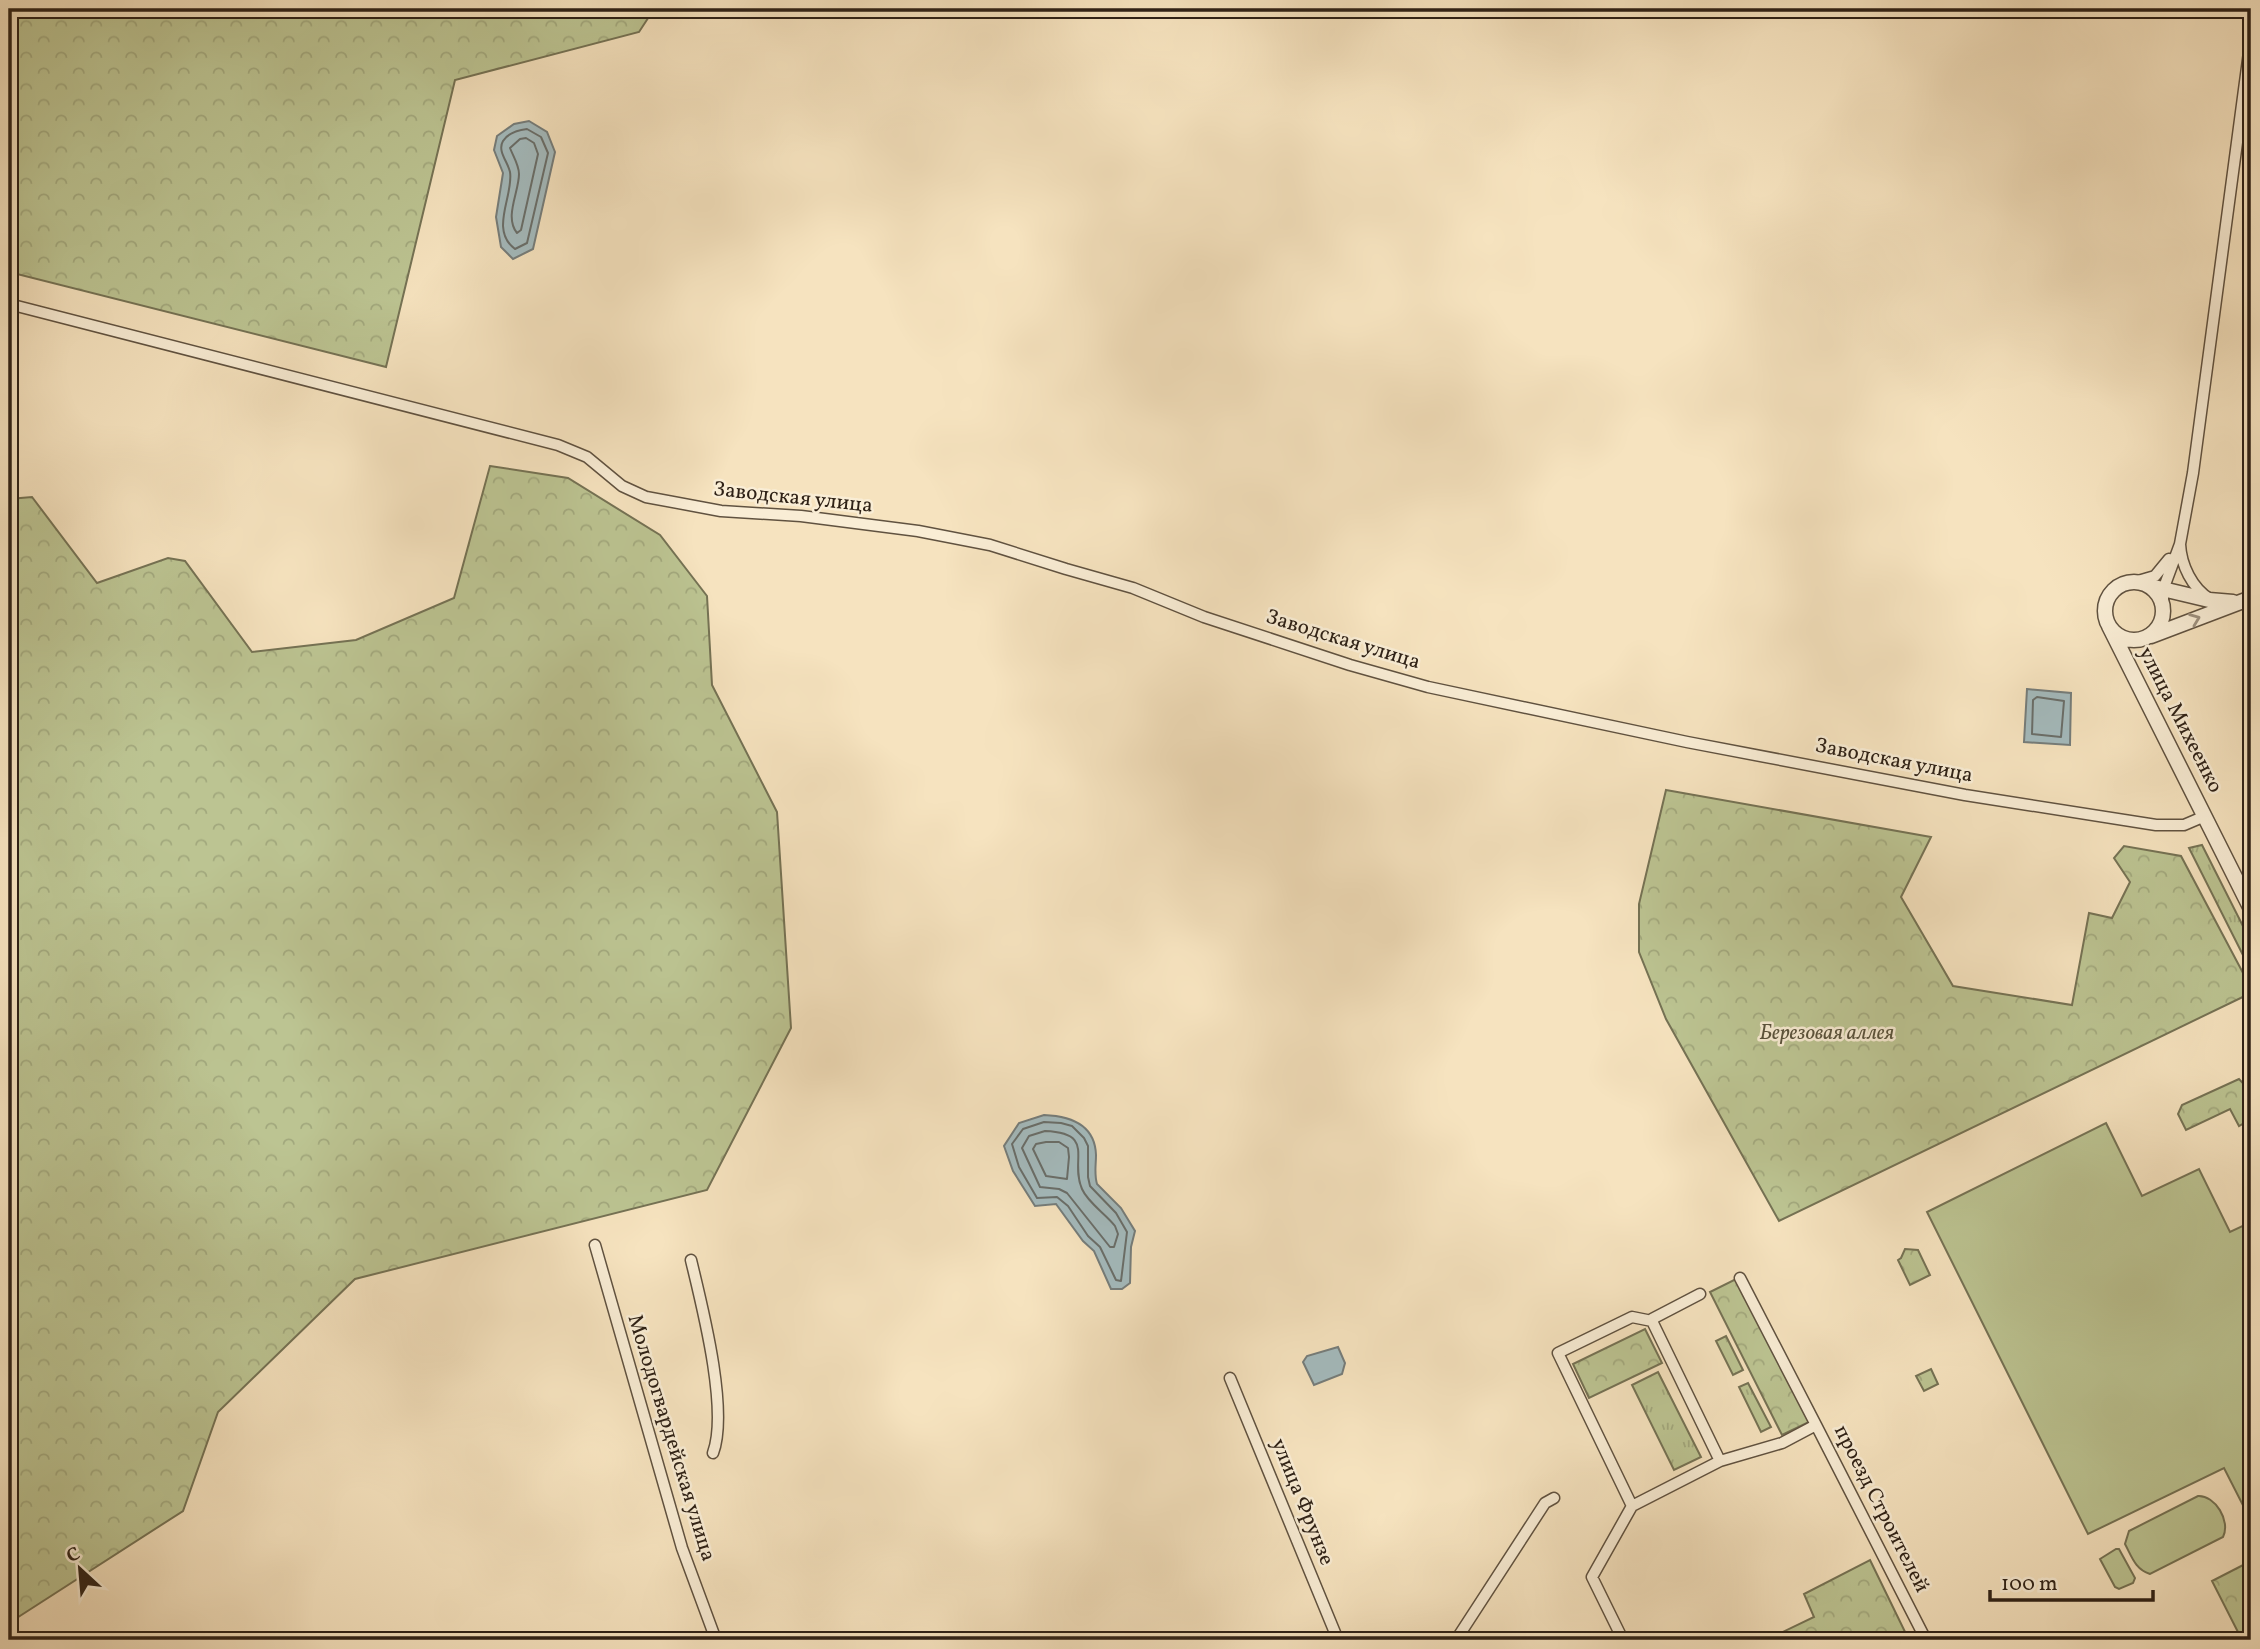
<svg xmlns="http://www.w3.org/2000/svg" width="2260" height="1649" viewBox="0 0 2260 1649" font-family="Vollkorn,serif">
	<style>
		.grass { fill: url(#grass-tufts); stroke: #757254; stroke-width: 2 }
		.forest { fill: url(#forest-crowns); stroke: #757254; stroke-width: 2 }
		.pitch { fill: #bcc492; stroke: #757254; stroke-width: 2 }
		.water { fill: #a4bbbe; stroke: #757d7b; stroke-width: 2 }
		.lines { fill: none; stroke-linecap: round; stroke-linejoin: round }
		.shore { stroke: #696e6a; stroke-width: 2 }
		.minor-casing { stroke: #605240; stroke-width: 13 }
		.tertiary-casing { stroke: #605240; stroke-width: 17 }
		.minor { stroke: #f9edd5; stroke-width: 10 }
		.tertiary { stroke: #f9edd5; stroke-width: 14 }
		.oneway { stroke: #9e917f }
		.labels { text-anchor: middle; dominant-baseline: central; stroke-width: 5; stroke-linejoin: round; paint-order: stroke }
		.street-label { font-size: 21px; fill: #2e2116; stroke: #f9edd5 }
		.park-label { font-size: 21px; font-style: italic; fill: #59523b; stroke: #f9edd5 }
	</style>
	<defs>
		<pattern id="grass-tufts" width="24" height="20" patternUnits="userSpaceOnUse" patternTransform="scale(1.75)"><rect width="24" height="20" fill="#bcc492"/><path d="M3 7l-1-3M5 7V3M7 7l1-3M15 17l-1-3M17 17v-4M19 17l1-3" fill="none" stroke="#a2a87d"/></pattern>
		<pattern id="forest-crowns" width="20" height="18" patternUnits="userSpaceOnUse" patternTransform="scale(1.75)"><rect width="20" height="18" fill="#bcc492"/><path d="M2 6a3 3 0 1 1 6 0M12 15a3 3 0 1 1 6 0" fill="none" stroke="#a2a87d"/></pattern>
	</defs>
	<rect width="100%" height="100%" fill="#f6e3bf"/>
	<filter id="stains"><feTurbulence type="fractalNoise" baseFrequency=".00286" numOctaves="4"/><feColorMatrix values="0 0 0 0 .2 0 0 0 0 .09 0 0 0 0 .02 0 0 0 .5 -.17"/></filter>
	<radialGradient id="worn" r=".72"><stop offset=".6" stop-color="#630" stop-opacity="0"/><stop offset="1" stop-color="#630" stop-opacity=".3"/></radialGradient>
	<path class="grass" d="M2202,845l49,97v29l-62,-123z
		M1726,1336l17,34 -10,5 -17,-34z
		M1658,1372l43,85 -27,13 -42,-85z
		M1748,1383l23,44 -10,5 -22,-45z"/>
	<path class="forest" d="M9,9h645l-15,23 -184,48 -69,287 -377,-95z
		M490,466l78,12 92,57 47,61 5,89 65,127 14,216 -84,162 -352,89 -137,133 -35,99 -174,112v-1124l23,-2 65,86 71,-25 17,3 67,91 104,-12 98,-42z
		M1666,790l265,47 -30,60 52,89 119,19 17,-92 23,5 18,-36 -16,-24 10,-12 57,10 70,132v5l-472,228 -113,-202 -27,-67v-48z
		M2239,1079c12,11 12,25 12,40l-12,7 -9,-17 -44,21 -8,-16 4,-9z
		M1905,1249l13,1 12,25 -20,10 -12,-25 3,-2z
		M1736,1279l73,143 -27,13 -72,-143z
		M1645,1329l17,34 -73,35 -16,-34z
		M1931,1369l7,15 -14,7 -8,-15z
		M1870,1560l39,80h-143l48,-23 -10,-23z
		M2251,1561v79h-9l-30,-59z"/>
	<path class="pitch" d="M2106,1123l36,73 57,-27 31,63 21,-10v299l-27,-53 -136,66 -161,-322z
		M2198,1496c17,-1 33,25 25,41l-73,37c-15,-5 -18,-17 -25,-30l4,-13z
		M2116,1549h3l16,29 -2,5 -14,6 -4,-2 -15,-28z"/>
	<path class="water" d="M529,121l18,11 8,20 -22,97 -20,10 -12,-12 -5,-30 7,-44 -9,-23 3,-14 17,-12z
		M2027,689l44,4 -1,52 -46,-3z
		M1044,1115c26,1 51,9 52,40 0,10 -2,19 1,29l24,24 14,23 -4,16 -1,36 -8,6h-11l-17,-38 -11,-10 -27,-37 -21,2 -22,-35 -9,-25 15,-23z
		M1338,1347l7,16 -3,11 -28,11 -11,-23 4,-6z"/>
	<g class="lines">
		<path class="shore" d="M527,129l14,8 7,16 -21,90 -12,6c-26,-19 -1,-54 -5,-77 -2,-10 -13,-21 -7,-31 5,-8 16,-11 24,-12z
			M526,138l8,5 4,11 -17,76 -4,3c-13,-16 2,-41 2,-59 0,-9 -6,-18 -9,-26l10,-9z
			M2037,697l27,4 -3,36 -29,-3 1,-34z
			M1044,1122l17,1 11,3 12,12 4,8v31l2,9 26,27 11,19 -6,49 -5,-1 -16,-33 -12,-11 -20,-30 -11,-9 -20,1 -18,-31 -7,-23 11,-15z
			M1045,1131c52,2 24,29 37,58 6,14 24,25 33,37l3,8 -4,13h-4l-43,-54 -8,-4 -19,-2 -18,-39 7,-12z
			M1046,1142h13l9,6 1,9 -2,22 -21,-3 -13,-27 3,-5z"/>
		<g class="minor-casing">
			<path id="minor" d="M9,304l549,141 29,12 35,29 24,11 75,14 80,5 117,15 72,14 76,24 67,19 71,29 146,48 78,22 259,55 278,53 191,30h28l21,-9
				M2180,544c1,21 12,44 30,55
				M2131,583l24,-7 14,-17
				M2163,607v-17l17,-46 13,-71 58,-436
				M595,1245l87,303 34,92
				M691,1260c11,46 38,150 22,193
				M1740,1278l76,147
				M1652,1321v-2l48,-25
				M1230,1378l108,262
				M1632,1506l88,-45 62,-18 34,-18 110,215
				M1456,1640l89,-137 9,-5
				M1623,1640l-31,-63 40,-71 -74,-153 74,-36 20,4 68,140"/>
		</g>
		<g class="tertiary-casing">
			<path id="tertiary" d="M2105 611a29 29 0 1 1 58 0a29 29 0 1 1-58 0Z
				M2150,586l59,14 24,2
				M2109,626l142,283
				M2151,636l100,-38"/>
		</g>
		<use href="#minor" class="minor"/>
		<use href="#tertiary" class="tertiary"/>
	</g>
	<defs><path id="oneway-chevron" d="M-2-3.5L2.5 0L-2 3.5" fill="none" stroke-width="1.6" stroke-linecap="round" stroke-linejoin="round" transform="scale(1.75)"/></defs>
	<use class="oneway" href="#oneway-chevron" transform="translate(2195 619) rotate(-21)"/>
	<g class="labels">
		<g class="street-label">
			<text transform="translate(793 498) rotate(6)">Заводская улица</text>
			<text transform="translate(1343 640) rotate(17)">Заводская улица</text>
			<text transform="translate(2180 720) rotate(63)">улица Михеенко</text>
			<text transform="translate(1894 761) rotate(11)">Заводская улица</text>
			<text transform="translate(671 1438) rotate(73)">Молодогвардейская улица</text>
			<text transform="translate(1302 1502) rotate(68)">улица Фрунзе</text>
			<text transform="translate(1881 1509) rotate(63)">проезд Строителей</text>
		</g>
		<g class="park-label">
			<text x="1827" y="1033">Березовая аллея</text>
		</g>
	</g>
	<rect width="2260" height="1649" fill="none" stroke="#f6e3bf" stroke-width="35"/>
	<rect x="10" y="10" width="2239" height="1628" fill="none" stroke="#2e2116" stroke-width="3.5"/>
	<rect x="18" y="18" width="2225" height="1614" fill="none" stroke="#2e2116" stroke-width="2"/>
	<g transform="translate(80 1569) rotate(334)" stroke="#f9edd5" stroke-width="5" paint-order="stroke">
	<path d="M0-5L12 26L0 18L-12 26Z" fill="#2e2116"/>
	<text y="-10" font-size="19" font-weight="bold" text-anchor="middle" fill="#2e2116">С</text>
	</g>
	<path d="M1990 1590v10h163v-10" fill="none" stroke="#2e2116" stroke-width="3.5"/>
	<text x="2001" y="1590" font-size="21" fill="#2e2116" stroke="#f9edd5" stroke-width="5" paint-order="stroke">100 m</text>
	<rect width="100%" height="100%" filter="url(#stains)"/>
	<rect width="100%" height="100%" fill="url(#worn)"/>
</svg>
